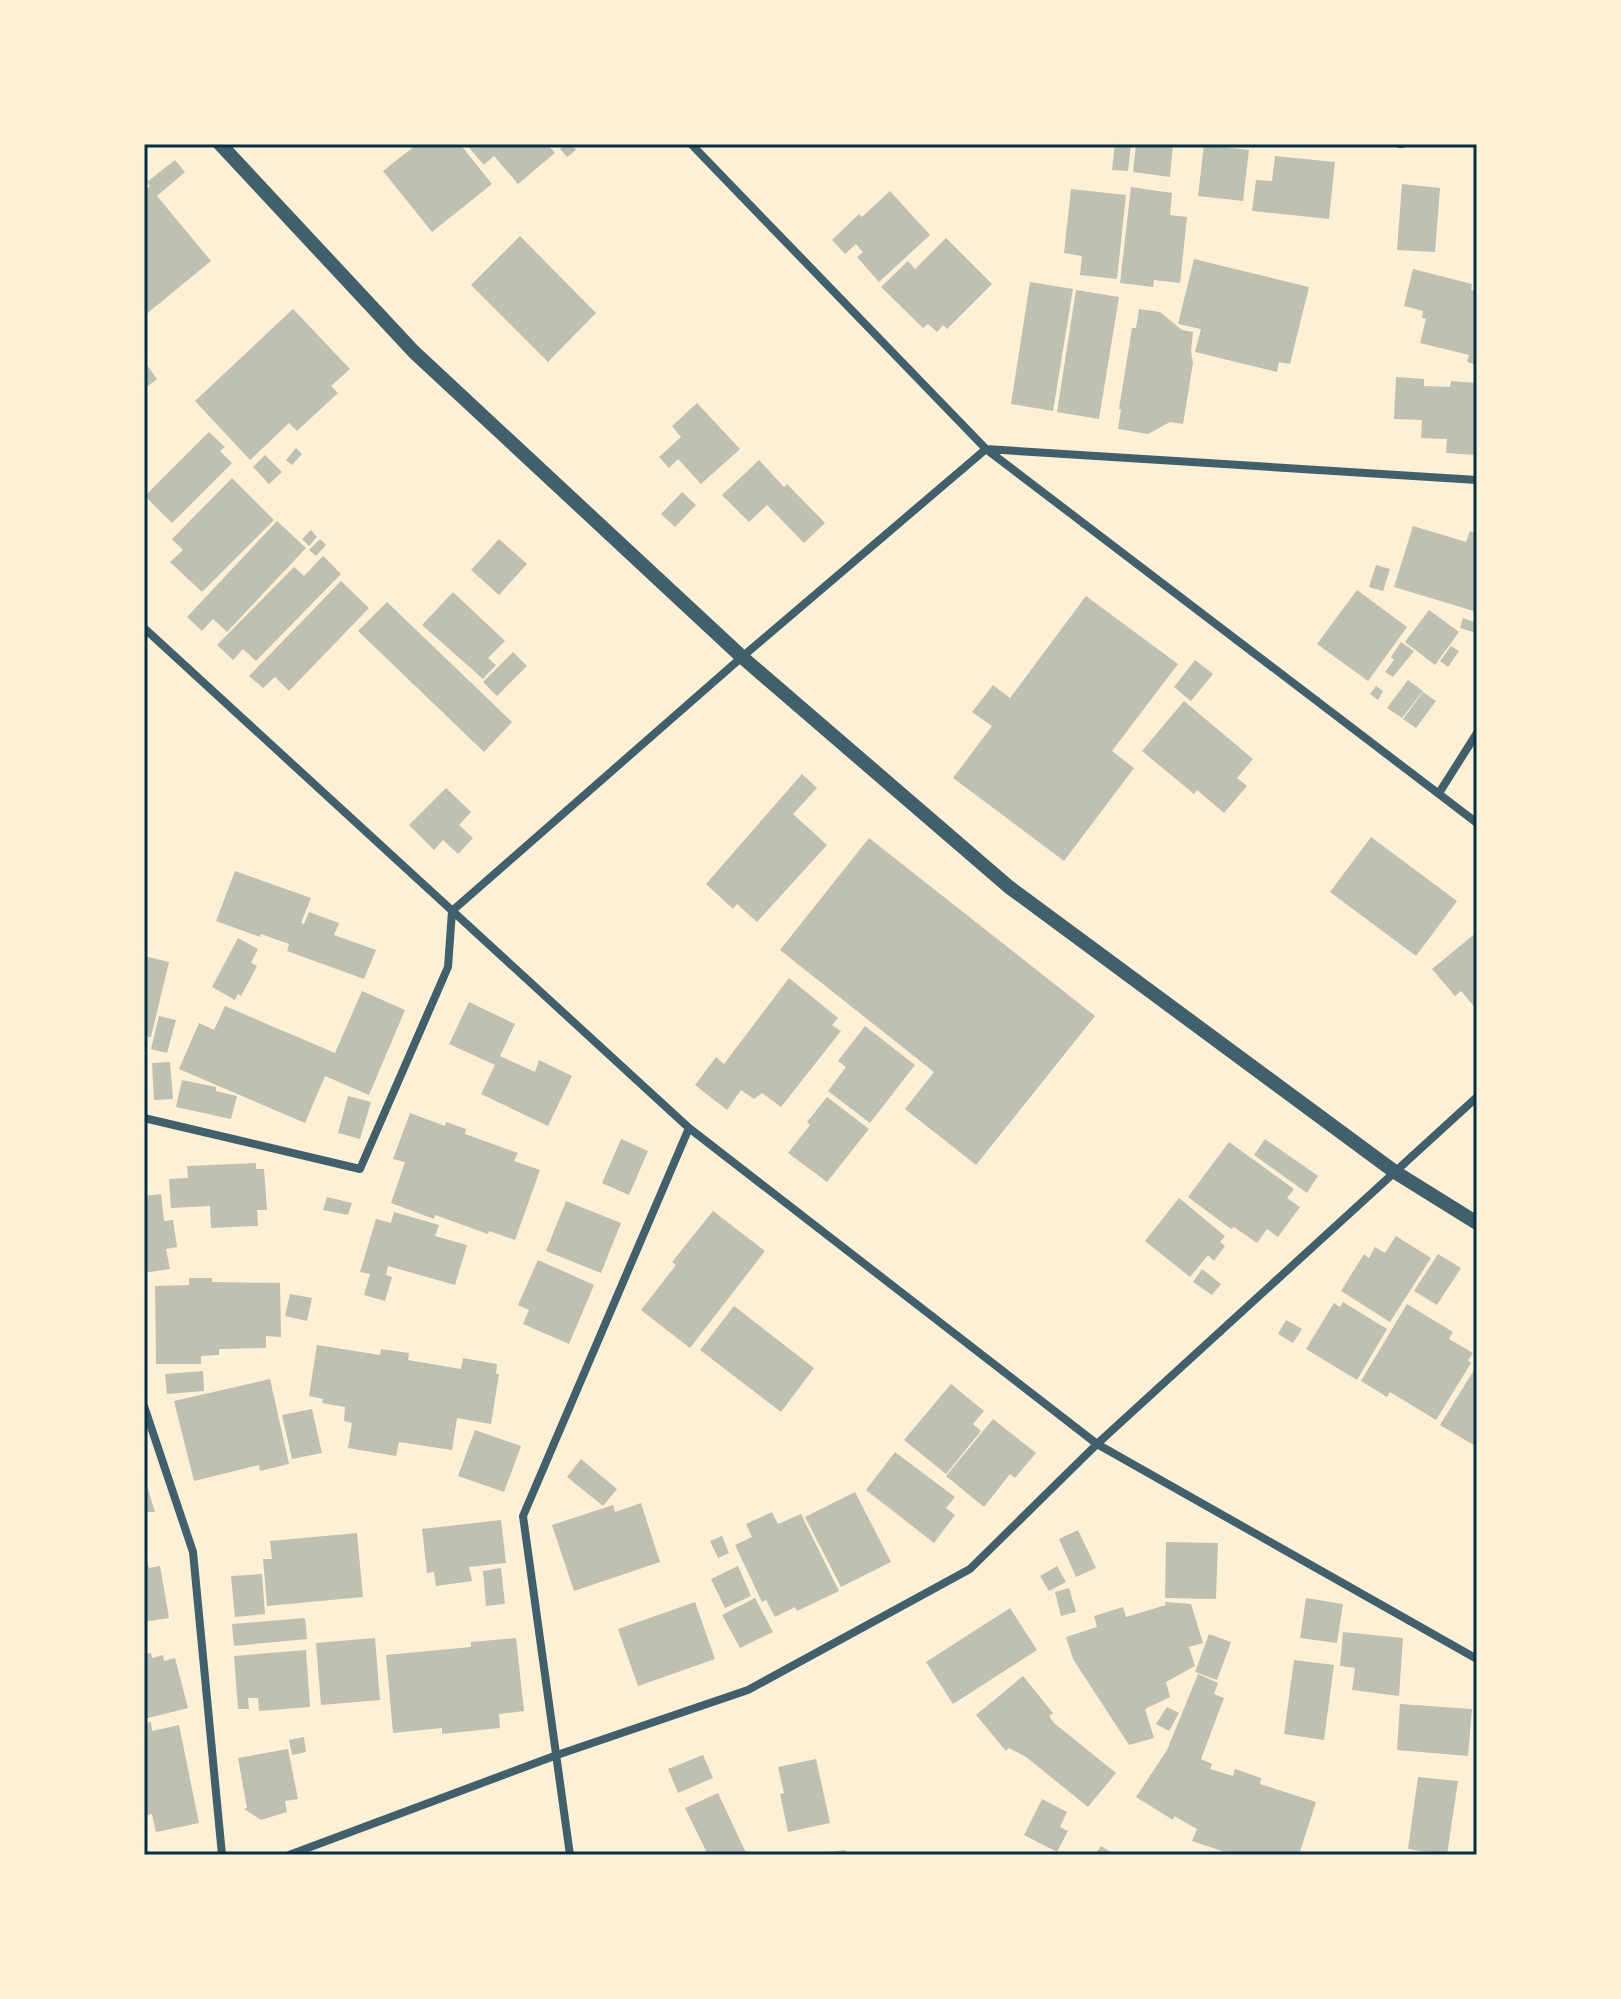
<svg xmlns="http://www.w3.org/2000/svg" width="1621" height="1999" viewBox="0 0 1621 1999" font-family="'Fira Sans',sans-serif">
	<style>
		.building { fill: #bec0b2 }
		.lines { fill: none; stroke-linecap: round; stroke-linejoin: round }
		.minor { stroke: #3f606c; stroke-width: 8 }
		.tertiary { stroke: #3f606c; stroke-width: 14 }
		.neatline { fill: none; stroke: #003049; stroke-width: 3 }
	</style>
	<rect width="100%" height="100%" fill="#fdf0d5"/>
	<path class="building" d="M417,144h43l32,40 -60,48 -49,-61z
		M466,144h81l8,9 -37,31 -24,-28 -10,9z
		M565,144h6l5,6 -9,7 -7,-8z
		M1115,144h16l-3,27 -16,-1z
		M1136,144h37l-3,33 -37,-5z
		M1204,145l45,5 -6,51 -45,-5z
		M1275,156l60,6 -6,57 -77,-8 4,-31 16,1z
		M175,160l10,12 -28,24 54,65 -67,55v-125l6,-5 -3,-4z
		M1402,184l38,4 -5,64 -38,-2z
		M1131,187l41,6 -2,22 17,2 -7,66 -26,-3 -1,7 -33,-4z
		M1071,189l55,6 -9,84 -37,-4 2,-19 -18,-3z
		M890,191l40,44 -51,47 -22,-25 6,-5 -7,-8 -11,10 -13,-14 27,-26 3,3z
		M520,236l76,77 -48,49 -77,-77z
		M946,238l46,46 -45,45 -4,-4 -6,7 -9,-8 -5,4 -42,-41 27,-26 7,8z
		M1194,259l115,28 -19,77 -11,-2 -2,10 -82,-20 6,-23 -23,-5z
		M1413,269l59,15 -1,6 6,1v74l-10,-3 2,-7 -49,-12 6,-24 -4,-1 1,-7 -19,-5z
		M1030,282l43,7 -20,122 -42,-7z
		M1076,290l43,7 -20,122 -42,-7z
		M293,309l57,60 -19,17 7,7 -41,38 -8,-8 -39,37 -55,-59z
		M1139,309l21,3 22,18 11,2 -2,19 2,12 -10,61 -13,-2 -22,12 -30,-5 3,-20h-2l13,-81h4z
		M144,361l13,18 -13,10z
		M1396,377l28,2v7l26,1 1,-6 26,2v72l-31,-2 1,-14 -26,-1 1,-18 -28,-1z
		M697,403l43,46 -39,35 -23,-25 -9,9 -10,-11 22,-20 -9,-11z
		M209,432l16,15 -5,4 12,12 -60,60 -27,-27z
		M296,448l6,6 -10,11 -6,-5z
		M265,455l17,17 -13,12 -16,-17z
		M759,460l25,27 3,-3 38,39 -21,20 -37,-38 -18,17 -27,-27z
		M232,478l42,42 -72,72 -32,-30 13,-12 -11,-11z
		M682,492l14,13 -21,22 -14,-13z
		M277,521l29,27 -79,84 -14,-13 -11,12 -15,-14z
		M1413,526l53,16 4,-11 7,3v78l-83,-25z
		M311,530l6,7 -8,9 -7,-7z
		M320,539l6,6 -10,11 -7,-6z
		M499,539l28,25 -28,31 -28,-25z
		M323,556l18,18 -85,87 -13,-12 -10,11 -16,-15 77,-78 10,9z
		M1376,565l14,4 -7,22 -14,-4z
		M341,581l28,27 -80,83 -14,-14 -12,11 -14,-12z
		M1357,590l50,37 -39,54 -51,-37z
		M453,592l52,49 -17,17 8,7 -13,14 -61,-54z
		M1086,596l92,68 -66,87 22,17 -70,93 -111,-83 39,-52 -20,-14 21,-27 17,13z
		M387,602l125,120 -28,30 -126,-121z
		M1429,610l30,22 -24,33 -30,-23z
		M1463,618l14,5v10l-17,-5z
		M1401,642l13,9 -21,26 -8,-5 9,-12 -3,-3z
		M1451,646l8,5 -11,16 -8,-6z
		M513,652l14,14 -30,30 -14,-14z
		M1195,660l18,14 -22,27 -17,-14z
		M1408,680l15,11 -21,27 -15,-10z
		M1376,686l7,5 -5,9 -8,-6z
		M1423,692l13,9 -20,27 -13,-9z
		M1184,701l69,58 -16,19 10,8 -23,27 -27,-23 -3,4 -52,-43z
		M802,774l15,14 -24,26 34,31 -70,77 -20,-18 -4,5 -27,-25z
		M446,788l25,24 -12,13 14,13 -15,16 -15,-14 -9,10 -25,-25z
		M1371,837l86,64 -41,55 -86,-64z
		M869,838l226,178 -119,149 -71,-56 29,-37 -154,-122z
		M235,871l76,27 -10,25 3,1 5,-12 30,11 -5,12 42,15 -12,29 -77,-28 2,-7 -28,-10 -1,3 -44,-16z
		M1477,932v78l-16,-19 -6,5 -23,-27z
		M238,938l20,11 -7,14 6,3 -16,30 -3,-2 -3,6 -23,-13z
		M144,956l25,6 -18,75 -7,-1z
		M789,978l49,40 -6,7 9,6 -60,76 -19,-14 -8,6 -13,-9 -14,20 -32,-25 21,-28 8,7z
		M362,991l43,19 -36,85 -44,-19 -20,47 -126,-54 20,-46 15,7 11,-24 110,47z
		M469,1002l46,22 -15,32 35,16 4,-12 33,16 -24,50 -67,-32 14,-29 -46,-21z
		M159,1016l17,4 -9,33 -16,-4z
		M865,1026l50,39 -45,58 -42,-32 18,-24 -8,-6z
		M170,1062l3,37 -19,1 -2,-37z
		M182,1080l34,7v4l21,5 -6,23 -55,-12z
		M348,1096l23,6 -11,37 -22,-6z
		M827,1097l42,32 -42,53 -39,-29 22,-28 -3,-3z
		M410,1113l35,13 1,-4 20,7 -1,5 53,19 -4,8 26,9 -25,70 -26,-9 -1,3 -53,-19 -1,4 -43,-16 14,-41 -12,-3z
		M621,1139l27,12 -19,44 -27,-12z
		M1265,1139l53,37 -11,17 -53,-38z
		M1229,1142l65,47 -7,9 13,9 -22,30 -11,-8 -10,14 -23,-16 -3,2 -43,-32z
		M256,1163v6h8l3,41h-10l1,16 -47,2 -1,-22 -39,2 -2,-29 19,-1 -1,-12z
		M161,1194l3,27 9,-1 4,27 -11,2 4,20 -26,4v-77z
		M327,1197l25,6 -4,12 -25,-5z
		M1179,1198l46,38 -5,6 5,4 -11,15 -6,-6 -18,22 -45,-36z
		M566,1201l55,22 -20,50 -55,-22z
		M713,1211l52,40 -75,97 -49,-38 35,-45 -4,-3z
		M394,1212l45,13 -4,11 32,9 -12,40 -67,-19 -2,9 6,2 -7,24 -21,-6 6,-21 -10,-2 16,-53 15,4z
		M1396,1236l35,22 -41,64 -49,-31 23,-37 5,4 6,-11 10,6z
		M1438,1254l23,14 -24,37 -23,-14z
		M538,1260l56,25 -25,59 -46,-20 6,-14 -11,-5z
		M1202,1269l19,15 -9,11 -19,-13z
		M189,1278h23v4l68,1 1,54 -15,-1v12l-47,1v6l-18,1v8h-45l-1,-78 34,-1z
		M290,1294l22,4 -5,23 -22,-5z
		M1343,1302l44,27 -30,51 -51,-31 28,-46 6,4z
		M1407,1304l46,28 -4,7 24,14 -5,7 3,3 -35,57 -46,-28 -3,5 -26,-16z
		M734,1306l80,62 -33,44 -81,-62z
		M1286,1320l16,9 -9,14 -15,-9z
		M317,1345l63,10 1,-6 28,4 -1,7 53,9 2,-11 34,6 -1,10h3l-8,50 -34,-6 -5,32 -53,-8 -3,14 -48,-8 4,-25 -8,-2 1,-14 -23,-4 1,-4 -14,-3z
		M1477,1365v82l-37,-22z
		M203,1371l1,20 -37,3 -2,-20z
		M270,1379l19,85 -29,7 -1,-6 -65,16 -20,-80z
		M951,1384l33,27 -11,13 8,7 -35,43 -42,-34z
		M312,1409l10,44 -30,6 -10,-44z
		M993,1419l43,34 -21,25 -5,-4 -26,33 -38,-31z
		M475,1430l46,16 -17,46 -46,-16z
		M895,1452l60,45 -9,11 9,7 -21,28 -68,-53z
		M581,1459l36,30 -14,17 -36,-29z
		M145,1479l10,33h-11z
		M855,1492l36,70 -50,25 -36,-70z
		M641,1503l19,59 -86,29 -22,-66 61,-20 2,7z
		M772,1512l6,12 23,-10 38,77 -42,20 -2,-4 -20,10 -9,-17 -4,2 -27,-57 17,-8 -6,-13z
		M501,1520l5,43 -37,4 3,14 -36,5 -2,-14 -7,1 -5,-44z
		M1078,1530l18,38 -20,9 -17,-38z
		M357,1533l6,64 -96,9 -4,-47h9l-2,-18z
		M722,1536l7,17 -11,5 -8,-17z
		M1166,1542l52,1 -2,56 -51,-1z
		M144,1550l5,18 11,-2 9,52 -25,4z
		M738,1566l13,30 -26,12 -14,-29z
		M1057,1566l9,16 -17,9 -9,-15z
		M501,1568l4,36 -19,2 -3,-35z
		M262,1574l3,40 -30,3 -4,-41z
		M1069,1588l7,24 -15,4 -6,-24z
		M755,1598l18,34 -33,16 -18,-33z
		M1306,1598l37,6 -6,39 -37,-5z
		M695,1602l20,57 -77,27 -20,-57z
		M1165,1602l26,2 12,39 -14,4 6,19 -29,16 4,15 -25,12 9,29 -25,7 -56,-86 -7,-22 31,-10 -3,-11 29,-9 3,10 40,-12z
		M1010,1608l27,42 -84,54 -27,-42z
		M305,1618l2,21 -73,7 -2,-22z
		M1343,1632l60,6 -4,58 -47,-6 3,-22 -15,-2z
		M1209,1634l22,8 -14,38 -22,-8z
		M375,1638l5,62 -59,5 -5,-62z
		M516,1638l8,73 -25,3 1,14 -58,6v-6l-49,5 -7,-78 85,-8v-5z
		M306,1650l4,57 -51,4 -1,-13h-10l1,11h-11l-4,-53z
		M151,1653l1,5 11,-3 1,6 11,-3 13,50 -44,11v-64z
		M1294,1660l40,5 -10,75 -40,-6z
		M1198,1674l20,9 -4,11 10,4 -23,61 11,5 -2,5 23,7 2,-7 26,9 -1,6 56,18 -17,53h-65l-42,-14 5,-12 -23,-13 -1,4 -37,-23 31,-47z
		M1023,1676l30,37 -4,3 5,7 62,50 -28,34 -62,-50 -17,-9 -3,3 -30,-36z
		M1400,1704l72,5 -4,47 -71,-6z
		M1167,1707l12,6 -10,18 -13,-7z
		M151,1722l1,9 27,-6 20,98 -43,9 -4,-18 -8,2v-93z
		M304,1737l2,15 -14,3 -3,-15z
		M288,1749l10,50 -13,2 2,11 -26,8 -17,-11 3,-1 -9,-50z
		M703,1755l10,23 -35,15 -10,-24z
		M816,1759l14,64 -42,9 -8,-38 4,-1 -6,-26z
		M1418,1777l40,4 -11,74 -39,-6z
		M718,1793l29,62h-39l-23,-47z
		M1042,1799l25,13 -7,15 8,4 -11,21 -33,-17z
		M1101,1846l14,9h-20z
		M845,1850l1,5h-23l-1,-2z"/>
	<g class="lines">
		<path class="minor" d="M691,144l295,305 491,374
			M1400,144h2
			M144,628l545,500 408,316 380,215
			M1439,793l38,-60
			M144,1118l216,51 88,-202 4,-56 290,-254 244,-208 491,31
			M144,1406l49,146 29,303
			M289,1855l268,-100 191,-65 222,-121 127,-125 380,-347
			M570,1855l-47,-339 166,-388"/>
		<path class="tertiary" d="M220,144l194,208 328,305 267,230 386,285 82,51"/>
	</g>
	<rect width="1621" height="1999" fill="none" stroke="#fdf0d5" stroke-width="292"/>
	<rect x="146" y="146" width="1329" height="1707" class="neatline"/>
</svg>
